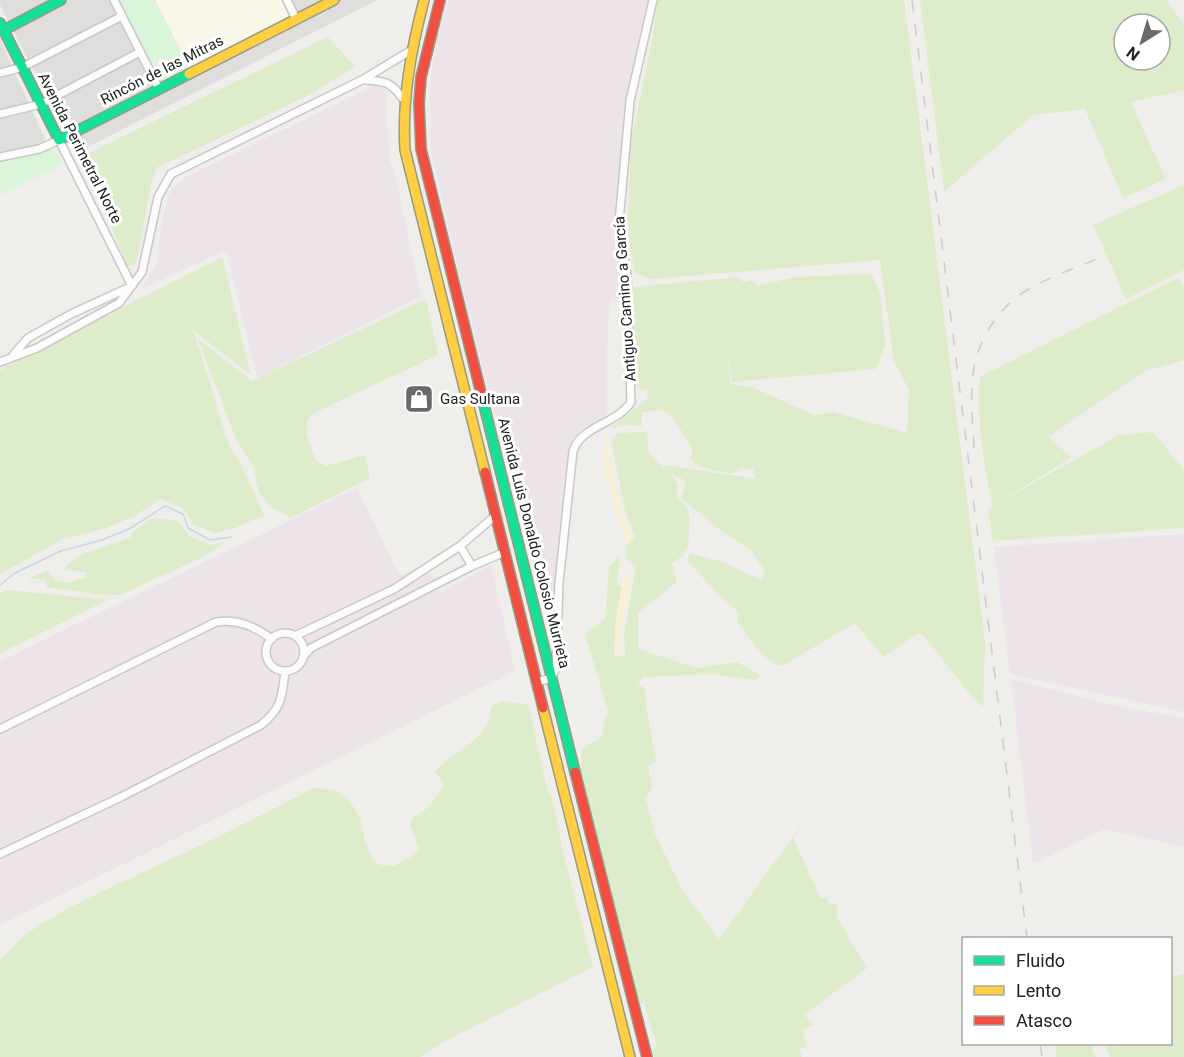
<svg xmlns="http://www.w3.org/2000/svg" width="1184" height="1057" viewBox="0 0 1184 1057" font-family="Roboto,sans-serif">
	<style>
		.residential { fill: #dfdedc }
		.industrial { fill: #ede4e9 }
		.education { fill: #f8f7e8 }
		.grass { fill: #ddeccb; fill-rule: evenodd }
		.sand { fill: #f8f0d0 }
		.park { fill: #daf5da }
		.lines { fill: none; stroke-linecap: round; stroke-linejoin: round }
		.stream { stroke: #bfdbe3; stroke-width: 1.5 }
		.street-casing { stroke: #c9c8c7; stroke-width: 10 }
		.fast-casing { stroke: #999a82; stroke-width: 12 }
		.slow-casing { stroke: #999a82; stroke-width: 12 }
		.jam-casing { stroke: #999a82; stroke-width: 12 }
		.street { stroke: #fdfcfc; stroke-width: 7 }
		.fast { stroke: #16e098; stroke-width: 9 }
		.slow { stroke: #ffcf43; stroke-width: 9 }
		.jam { stroke: #f24e42; stroke-width: 9 }
		.rail { stroke: #ccc; stroke-width: 1.5; stroke-dasharray: 12 12; stroke-linecap: butt }
		.labels { text-anchor: middle; dominant-baseline: central; stroke-width: 6; stroke-linejoin: round; paint-order: stroke }
		.street-label { font-size: 15px; fill: #222; stroke: #fff }
		.poi-label { font-size: 15px; fill: #222; stroke: #fff; text-anchor: start }
	</style>
	<rect width="100%" height="100%" fill="#f0eeeb"/>
	<path class="residential" d="M0,0h377l-301,153 -76,-148z
		M0,39l54,120 -54,28z"/>
	<path class="industrial" d="M448,0h199l-25,143 -7,87 6,24 2,44 -13,1 -3,52v64l-26,14 -12,19 -14,156 -11,1 -8,-23 -84,-336 -21,-96 -1,-66 6,-41z
		M380,83l7,7 -1,14 4,59 4,5 27,128 -164,82 -30,-124 -3,-3 -84,39 16,-24 7,-51 5,-19 7,-10 9,-8z
		M357,488l43,88 26,-12 15,28 50,-27 24,106 -515,254v-264z
		M1184,534v178l-174,-38 -16,-127z
		M1011,679l102,26 71,13v129l-79,-18 -72,35z"/>
	<path class="education" d="M155,0h126l9,18 -100,51z"/>
	<path class="grass" d="M658,0h246l81,641 -2,66 -10,-9 -49,-62 -6,-3 -35,24 -28,-34 -73,43c-17,-3 -35,-31 -45,-44l1,-10 -21,-19 -30,-33 3,-7 33,9 38,18 4,-8 -13,-21 -32,-21 -39,-32 5,-17 -17,-8 9,11 -2,12 11,12 3,10 -2,29 -5,9 -11,7 5,19 -39,31v36l59,19 40,-6 23,13 -4,5 -44,-6 -69,3 -5,6 7,6 1,16 10,56 -8,5 4,20 -6,13 9,35 28,57 36,48 97,-134 -23,34 28,59h5l5,8 6,-4v15l30,51 -63,47 10,9 -11,6 4,17 -8,1 3,9h-148l-2,-7 5,-3 -13,-45 -3,2 -3,-2 -57,-229 1,-24 5,-5 11,-3 6,-9 -1,-7 5,-14 -23,-77 20,-15 4,-52 11,-12 -3,29 1,2 2,-1 2,6 -6,28 -2,37h11l-1,-21 12,-68 -9,-8 -2,-12 10,-10 -10,-26 -14,-71 7,-7 29,-1 2,21 17,18 -2,-6 92,14 -3,-10 -13,-1 -8,6 -32,-7 -9,-7 1,-12 -20,-32 -9,-6 -21,2v14l-16,-1 -15,3 37,-30 -1,-9 -5,2 -7,-8 -2,-96 106,-10 4,5 9,-2 6,6 36,-9 77,-3 9,18 5,53 -9,24 -144,13 -4,-24 2,26 24,4 60,27 19,-3 74,21 2,-43 -15,-29 -14,-101 -228,19 -17,-5 -8,-43 4,-88 21,-102z
		M920,0h246l18,24v66l-53,12 35,77 -43,19 -38,-89 -52,6 -89,77zM1124,24h36v36h-36z
		M328,37l27,30 -52,31 -147,70c-11,32 -11,65 -21,97l-8,1c-15,-36 -27,-74 -47,-109z
		M1184,185v85l-58,29 -33,-74z
		M222,257l29,118 -58,-45 36,115 12,19 23,51 -29,13 -20,5 -21,-8 -11,-17 -23,-9 -25,17 -29,12 -43,11 -63,35v-204z
		M1178,278l6,10v72l-39,11 -97,66 24,20 -74,46 119,-67 36,-4 31,38v58l-191,13 -5,-32 5,-3c-10,-42 -16,-86 -13,-129z
		M426,299l12,56 -120,56 -10,8 -2,15 10,27 10,5 39,-11 5,23 -79,40 -21,-12 -11,-13 -6,-27 -17,-27 -38,-100 54,42z
		M150,519h17l12,3 10,14 22,9 9,-2 4,1 -21,13 -83,38h-17l-56,-8 -2,-8h-18l21,-9 7,10 12,3 18,-5 2,-6 -24,-2 14,-14 54,-19 3,-6z
		M7,590l101,10 -108,53v-61z
		M501,701l27,3 20,88 4,6 12,57 29,112 -142,71 -31,19h-420v-96l20,-22 22,-16 44,-24 132,-62 96,-49 21,2 15,11 10,17 5,22 7,19 8,6 13,1 15,-7 11,-10 -9,-24 4,-8c14,-7 23,-19 30,-33l-9,-12c18,-22 57,-33 56,-65z
		M1184,974v83h-74l-5,-13h65l1,-67z
		M1056,1044h37l-1,7 4,6h-40z"/>
	<path class="sand" d="M607,430l3,36 4,20 5,12 2,16 9,21 1,8 -5,-1 -1,-9 -10,-21 -1,-10 -10,-35z
		M627,573c3,21 0,31 -6,51 -3,11 -1,23 0,34 -13,-14 -1,-64 3,-83z"/>
	<path class="park" d="M118,0h37l35,69 -28,14z
		M55,150l8,12 -10,8 -53,26v-35z"/>
	<g class="lines">
		<path class="stream" d="M0,585l15,-12 46,-22 41,-11 27,-11 36,-23 18,8 5,14 22,12 22,-3"/>
		<g class="street-casing">
			<path id="street" d="M114,0l45,89
				M287,0l9,19
				M0,73l23,-6 99,-51
				M365,80c21,1 26,2 39,20
				M0,114l41,-10 99,-52
				M0,157l39,-8 20,-9 73,146
				M13,355l15,-17 43,-24 59,-27
				M0,362l37,-14 82,-45 23,-31 16,-75 13,-23 191,-94 48,-29
				M460,546l12,20
				M266 652a19 19 0 1 1 38 0a19 19 0 1 1-38 0Z
				M295,636l99,-47 66,-43 35,-30
				M303,657l8,-9 161,-82 33,-14
				M537,682l15,-4 4,-11 3,-84 14,-132c9,-26 44,-27 58,-49l-4,-126 -8,-54 11,-121 23,-101
				M0,729l216,-107c22,-3 38,4 56,17
				M0,854l121,-57 140,-72c21,-17 21,-28 24,-54"/>
		</g>
		<g class="fast-casing">
			<path id="fast" d="M0,23l59,117 130,-66
				M4,30l57,-30
				M481,393l94,379"/>
		</g>
		<g class="slow-casing">
			<path id="slow" d="M424,0c-13,50 -22,98 -19,150l80,322
				M189,74l145,-74
				M543,708l87,349"/>
		</g>
		<g class="jam-casing">
			<path id="jam" d="M440,0l-19,77 -2,26 2,46 60,244
				M485,472l58,236
				M575,772l72,285"/>
		</g>
		<use href="#street" class="street"/>
		<use href="#fast" class="fast"/>
		<use href="#slow" class="slow"/>
		<use href="#jam" class="jam"/>
		<path class="rail" d="M912,0l115,938
			M974,448c-1,-24 -4,-49 -1,-73 3,-32 24,-66 51,-83 24,-15 54,-25 80,-36
			M1040,1044l2,13"/>
	</g>
	<defs>
		<g id="shop-square" transform="scale(1.5)"><rect x="-9" y="-9" width="18" height="18" rx="4" fill="#6a6968" stroke="#fff"/><path d="M-5-2.5h2.3a2.7 3.5 0 0 1 5.4 0H5L5.5 6h-11ZM-1.5-2.5h3a1.5 2.3 0 0 0-3 0Z" fill="#fff"/></g>
	</defs>
	<g fill-rule="evenodd">
		<use href="#shop-square" x="419" y="399"/>
	</g>
	<g class="labels">
		<g class="street-label">
			<text transform="translate(162 70) rotate(-27)">Rincón de las Mitras</text>
			<text transform="translate(80 148) rotate(63)">Avenida Perimetral Norte</text>
			<text transform="translate(625 299) rotate(-94)">Antiguo Camino a García</text>
			<text transform="translate(534 543) rotate(76)">Avenida Luis Donaldo Colosio Murrieta</text>
		</g>
		<g class="poi-label">
			<text x="440" y="399">Gas Sultana</text>
		</g>
	</g>
	<rect x="962" y="937" width="210" height="108" fill="#ffffff" stroke="#a7a7a7" stroke-width="1.5"/>
	<rect x="974" y="956" width="30" height="9" fill="#16e098" stroke="#a7a7a7" stroke-width="1.5"/>
	<text x="1016" y="967" font-size="18" fill="#222222">Fluido</text>
	<rect x="974" y="986" width="30" height="9" fill="#ffcf43" stroke="#a7a7a7" stroke-width="1.5"/>
	<text x="1016" y="997" font-size="18" fill="#222222">Lento</text>
	<rect x="974" y="1016" width="30" height="9" fill="#f24e42" stroke="#a7a7a7" stroke-width="1.5"/>
	<text x="1016" y="1027" font-size="18" fill="#222222">Atasco</text>
	<g transform="translate(1142 42) rotate(217)"><circle r="28" fill="#ffffff" stroke="#a7a7a7" stroke-width="1.5"/>
	<path d="M0-4.5L10 22L0 15L-10 22Z" fill="#6a6968"/>
	<text y="-9" font-size="16" font-weight="bold" text-anchor="middle" fill="#222222">N</text>
	</g>
</svg>
